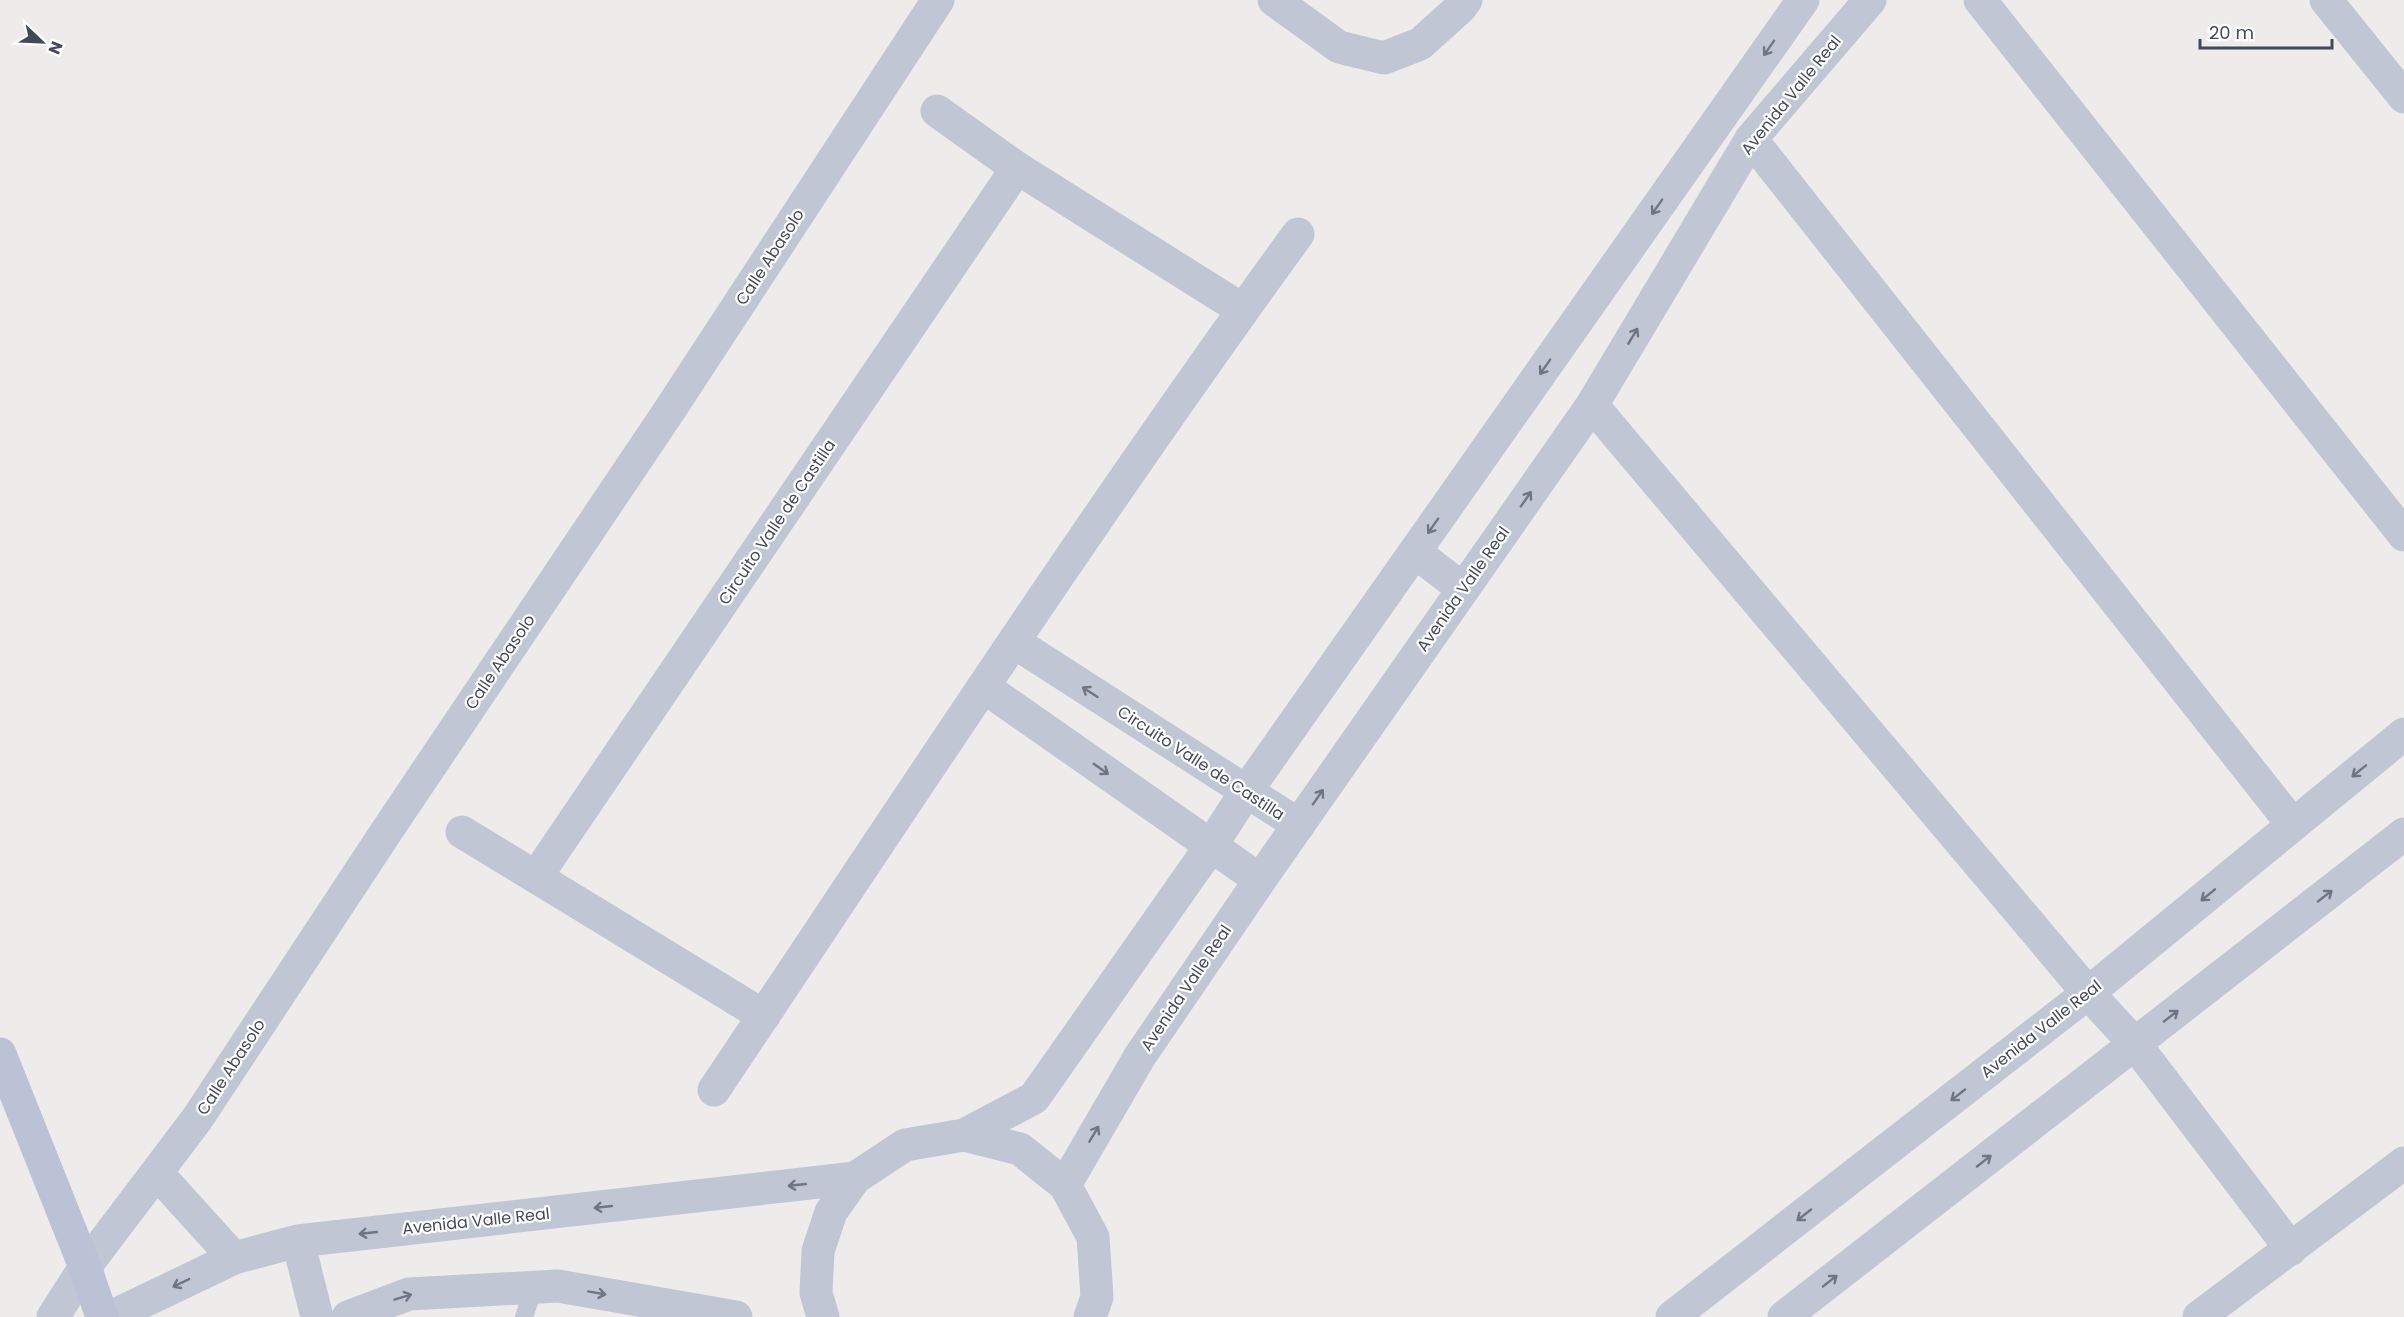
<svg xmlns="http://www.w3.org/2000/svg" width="2404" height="1317" viewBox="0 0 2404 1317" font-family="Poppins,sans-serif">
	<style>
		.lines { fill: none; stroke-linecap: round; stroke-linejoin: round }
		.lane { stroke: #c1c6d4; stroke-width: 18 }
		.street { stroke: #c1c6d4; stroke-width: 33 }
		.secondary { stroke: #bcc2d6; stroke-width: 33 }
		.oneway { stroke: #6f7584 }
		.labels { text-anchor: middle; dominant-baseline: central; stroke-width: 4.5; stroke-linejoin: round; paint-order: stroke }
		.street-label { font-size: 16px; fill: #434959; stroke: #fff }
	</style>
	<rect width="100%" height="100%" fill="#eeeceb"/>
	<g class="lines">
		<path class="lane" d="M524,1317l10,-30"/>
		<path class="street" d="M1274,0l65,47 45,11 36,-14 40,-36 6,-8
			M1980,0l424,535
			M2326,0l78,97
			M937,111l80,57 226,142
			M1751,139l542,686
			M1592,405l496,588 47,51 156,205
			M1415,552l48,37
			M1014,642l285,183
			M984,687l276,193
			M462,832l302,184
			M536,877l481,-709
			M714,1090c192,-287 381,-577 584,-856
			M964,1135l70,-37 177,-252 34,-53 558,-793
			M157,1173l77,85
			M1065,1185l75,-129 120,-176 332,-475 159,-266 119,-139
			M298,1241l19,76
			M53,1317l32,-50 112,-148 191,-290 281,-418 269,-411
			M111,1317l123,-59 64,-17 557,-63
			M348,1317l61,-23 149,-8 178,31
			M823,1317l-7,-24 2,-42 13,-39 24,-34 50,-33 59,-10 56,14 45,36 28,52 4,60 -7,20
			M1672,1317l416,-324 316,-259
			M1784,1317l620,-483
			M2199,1317l205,-154"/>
		<path class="secondary" d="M0,1054l85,213 17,50"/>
	</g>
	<defs><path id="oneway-shaft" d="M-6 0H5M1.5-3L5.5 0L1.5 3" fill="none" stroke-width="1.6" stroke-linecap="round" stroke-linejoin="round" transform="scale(1.5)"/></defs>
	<g class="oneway">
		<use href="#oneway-shaft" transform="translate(1769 48) rotate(125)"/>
		<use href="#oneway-shaft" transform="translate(1657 207) rotate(125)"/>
		<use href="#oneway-shaft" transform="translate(1633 336) rotate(-59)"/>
		<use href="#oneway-shaft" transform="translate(1545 367) rotate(125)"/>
		<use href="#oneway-shaft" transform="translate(1526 499) rotate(-55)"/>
		<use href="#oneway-shaft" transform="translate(1433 526) rotate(125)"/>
		<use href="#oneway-shaft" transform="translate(1090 692) rotate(-147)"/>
		<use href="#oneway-shaft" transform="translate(1101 769) rotate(35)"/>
		<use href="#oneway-shaft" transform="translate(2359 771) rotate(141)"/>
		<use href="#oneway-shaft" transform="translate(1318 797) rotate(-55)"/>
		<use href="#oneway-shaft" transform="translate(2208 895) rotate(141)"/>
		<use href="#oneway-shaft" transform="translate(2325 896) rotate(-38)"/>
		<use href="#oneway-shaft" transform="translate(2171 1016) rotate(-38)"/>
		<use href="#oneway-shaft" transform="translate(1958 1095) rotate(142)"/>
		<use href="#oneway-shaft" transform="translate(1094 1134) rotate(-59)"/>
		<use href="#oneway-shaft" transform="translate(1984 1161) rotate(-38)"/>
		<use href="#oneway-shaft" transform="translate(797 1185) rotate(174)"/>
		<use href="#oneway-shaft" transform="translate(603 1207) rotate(174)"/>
		<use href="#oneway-shaft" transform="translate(1804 1215) rotate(142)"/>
		<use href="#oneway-shaft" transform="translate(368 1233) rotate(174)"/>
		<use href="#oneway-shaft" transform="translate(1830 1281) rotate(-38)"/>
		<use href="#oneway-shaft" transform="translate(181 1283) rotate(154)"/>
		<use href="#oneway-shaft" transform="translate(597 1293) rotate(10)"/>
		<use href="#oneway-shaft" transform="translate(403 1297) rotate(-17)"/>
	</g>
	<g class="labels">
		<g class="street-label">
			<text transform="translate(1791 95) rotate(-51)">Avenida Valle Real</text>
			<text transform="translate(770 257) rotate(-57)">Calle Abasolo</text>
			<text transform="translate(777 522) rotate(-56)">Circuito Valle de Castilla</text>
			<text transform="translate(1463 589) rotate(-55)">Avenida Valle Real</text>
			<text transform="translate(500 662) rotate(-56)">Calle Abasolo</text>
			<text transform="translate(1201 763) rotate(33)">Circuito Valle de Castilla</text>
			<text transform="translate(1186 988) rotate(-56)">Avenida Valle Real</text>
			<text transform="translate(2041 1029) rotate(-38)">Avenida Valle Real</text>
			<text transform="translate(231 1067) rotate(-57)">Calle Abasolo</text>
			<text transform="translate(476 1221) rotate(-6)">Avenida Valle Real</text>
		</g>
	</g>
	<g transform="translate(42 42) rotate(113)" stroke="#ffffff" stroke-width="4.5" paint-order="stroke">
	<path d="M0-4.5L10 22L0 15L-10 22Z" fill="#434959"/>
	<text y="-9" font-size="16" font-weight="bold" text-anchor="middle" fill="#434959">N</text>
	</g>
	<path d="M2200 39v9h132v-9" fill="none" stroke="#434959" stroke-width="3"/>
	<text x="2209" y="39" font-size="18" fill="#434959" stroke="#ffffff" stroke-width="4.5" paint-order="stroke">20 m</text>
</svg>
